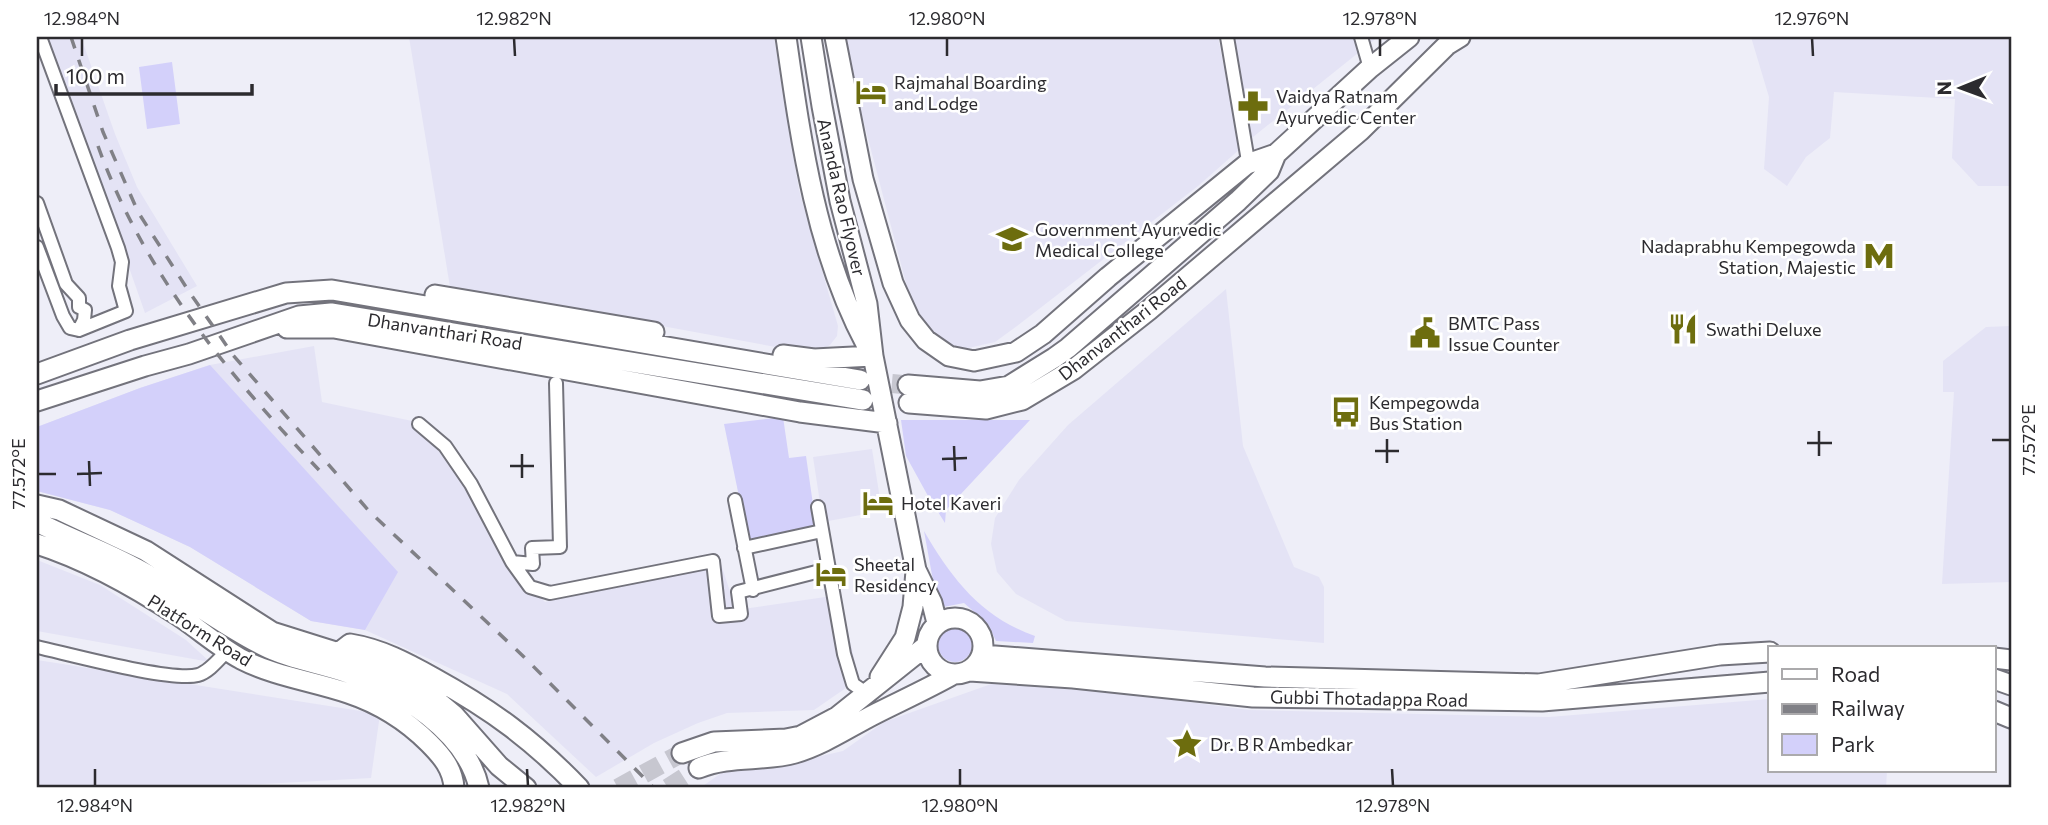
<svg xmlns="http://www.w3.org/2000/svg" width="2048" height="825" viewBox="0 0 2048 825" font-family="Commissioner,sans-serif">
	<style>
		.built { fill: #e4e3f5 }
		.green { fill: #d3d0fa }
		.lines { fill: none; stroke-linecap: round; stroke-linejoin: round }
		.primary-tunnel { stroke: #c7c7d0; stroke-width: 19; stroke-dasharray: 19 10; stroke-linecap: butt }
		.street-casing { stroke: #73737c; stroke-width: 16 }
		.primary-casing { stroke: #73737c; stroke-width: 23 }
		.street { stroke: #fff; stroke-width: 12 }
		.primary { stroke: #fff; stroke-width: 19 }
		.rail { stroke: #808086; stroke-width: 3.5; stroke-dasharray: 12 12; stroke-linecap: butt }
		.ticks { fill: none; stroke: #2c2b2f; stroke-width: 2.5 }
		.labels { text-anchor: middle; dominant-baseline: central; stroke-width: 5; stroke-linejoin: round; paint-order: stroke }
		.poi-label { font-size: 18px; fill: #2c2b2f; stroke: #fff; text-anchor: start }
		.street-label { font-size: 18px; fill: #2c2b2f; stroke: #fff }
		.neatline { fill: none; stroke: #2c2b2f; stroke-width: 2.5 }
		.ticks-label { font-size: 18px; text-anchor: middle; fill: #2c2b2f }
	</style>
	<rect width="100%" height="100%" fill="#eeeef8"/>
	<path class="built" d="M48,37h33l34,97 22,53 60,99 -52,27z
		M409,37h365l25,153 39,136 -1,10 -7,9 -12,6 -26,-1 -342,-63z
		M846,37h372l22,112 -42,37 -181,140 -22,16 -36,8 -30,-18 -21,-41 -49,-187z
		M1227,37h151l-130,104z
		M1751,37h260v149h-33l-26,-28 3,-59 -121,-7 -4,46 -24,19 -19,29 -23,-17 5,-72z
		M1226,289l17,157 51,121 25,10 5,10v56l-258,-22 -50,-27 -19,-22 -6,-28 4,-26 24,-38 49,-55z
		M2011,326v256l-69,2 12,-192h-11v-31l43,-34z
		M314,346l8,56 95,20 74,99 46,73 8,8 176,-38 15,46 103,-15 20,84 -45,31 -87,3 -29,10 -44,20 -58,34 -89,-83 -142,-64 -54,-9 -121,-74 -80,-37 -73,-19v-64l103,-39 70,-23z
		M872,449l10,62 -59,11 -10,-65z
		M37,560l63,25 86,55 24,22 -173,-31z
		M37,660l343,54 -9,64 -182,10h-152z
		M994,683l127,10 128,17 300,7 221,-18v72h117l-1,17h-1186l27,-19 50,-3 66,-15 41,-29z"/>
	<path class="green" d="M172,62l8,62 -33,5 -8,-62z
		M210,365l188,207 -33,58 -54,-9 -121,-74 -80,-37 -73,-19v-64l103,-39z
		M783,417l6,41 17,-2 10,69 -68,15 -24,-116z
		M1030,420l-84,90 -1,13 -17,-27 -22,-40 -5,-36z
		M924,531c28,48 57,86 111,105l-2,7 -37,-2 -8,-17 -24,-21 -26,5z
		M938 645a17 17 0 1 1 34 0a17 17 0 1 1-34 0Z"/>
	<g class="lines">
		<path class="primary-tunnel" d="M863,381l45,4
			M618,788l64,-35
			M668,788l31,-20"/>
		<g class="street-casing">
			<path id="street" d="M1227,37l22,130
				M1361,37l9,31
				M37,203l29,81 13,14v9l6,3 -1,10 -5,10
				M37,247l26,69 7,12 9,2 47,-19 -7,-25 3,-24 -4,-14 -78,-211
				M419,424l26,22 26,38 41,78 18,25 20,6 163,-32 6,55 22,-2 -3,-22 90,-23
				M735,500l18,90
				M818,507l26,147 9,30 13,9
				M744,548l78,-17
				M512,562l21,2 -1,-16 28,-1 -4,-164
				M37,647c32,7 134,35 161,28 11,-3 21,-16 29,-24"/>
		</g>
		<g class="primary-casing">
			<path id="primary" d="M786,37c15,105 30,214 81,309
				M811,37l11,69 18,95 27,103 6,52 43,214 16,33 5,20
				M835,37l28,142 30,104 17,37 16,20 23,16 25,5 42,-9 27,-18 65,-57 139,-113 29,-10
				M435,295l219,37
				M287,328h47l466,84 87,11
				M783,355l31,4 59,-3
				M37,374l93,-34 156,-47 46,-3 528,90
				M908,385l72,6 29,-5 45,-28 14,-10 170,-147 31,-30 7,-17 94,-86 39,-31
				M37,401l108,-35 44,-12 110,-38 32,-3 532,87
				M909,403l77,6 36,-9 52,-31 75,-59 211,-179 87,-86 13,-8
				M37,505l22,5 87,41 126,81 89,28 41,18 34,22 18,15 45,51 27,22
				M37,522c37,19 76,32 111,53 39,22 74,50 114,70 27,14 57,18 86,28 51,17 119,59 131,115
				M37,544c50,16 98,43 142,72 21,14 40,31 62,43 33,17 71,22 107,34 30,10 59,28 81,50 13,13 24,26 25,45
				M927 646a28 28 0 1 1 56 0a28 28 0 1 1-56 0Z
				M341,651l9,-7c31,5 57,19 84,34 58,32 99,62 145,110
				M982,655l283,22 274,7 181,-29 50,-3
				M1994,658l17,2
				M970,671l103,7 180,19 289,4 228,-19
				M880,677l25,-39 8,-31 3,-36
				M1994,679l17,6
				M1994,711l17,7
				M682,753l32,-11 72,-3 15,-3 36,-19 89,-71
				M699,768c31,-13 64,-6 96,-15 30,-9 54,-26 82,-40 26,-13 52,-25 77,-39"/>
		</g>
		<use href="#street" class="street"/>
		<use href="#primary" class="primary"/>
		<path class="rail" d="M71,37l32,95 35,80 50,78 45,65 136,156 155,146 130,131
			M98,146c45,126 130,228 221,324"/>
	</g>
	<path class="ticks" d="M82,38v18M514,38l1,18M947,38v18M1380,38v18M1812,38l1,18M1819,431v25M1387,439v24M1992,440h18M1807,443h25M954,446l1,25M1375,451h24M522,454v24M942,459l25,-1M89,461l1,25M510,466h24M38,474h18M77,474l25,-1M95,769v17M527,769l1,17M960,769v17M1392,769l1,17"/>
	<defs>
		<g id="hotel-bare" transform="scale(2.415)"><path d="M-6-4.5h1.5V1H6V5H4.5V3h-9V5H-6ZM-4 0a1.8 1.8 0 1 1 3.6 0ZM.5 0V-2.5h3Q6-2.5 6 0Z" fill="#6d6d0e" stroke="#fff" stroke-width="2.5" paint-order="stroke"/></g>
		<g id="pharmacy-bare" transform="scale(2.415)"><path d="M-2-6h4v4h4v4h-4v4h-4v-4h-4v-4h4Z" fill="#6d6d0e" stroke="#fff" stroke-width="2.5" paint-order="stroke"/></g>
		<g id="university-bare" transform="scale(2.415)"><path d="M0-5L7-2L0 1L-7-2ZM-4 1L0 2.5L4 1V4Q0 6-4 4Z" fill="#6d6d0e" stroke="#fff" stroke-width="2.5" paint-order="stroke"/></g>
		<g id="metro-bare" transform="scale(2.415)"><path d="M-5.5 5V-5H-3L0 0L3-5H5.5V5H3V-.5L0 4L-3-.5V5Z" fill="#6d6d0e" stroke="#fff" stroke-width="2.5" paint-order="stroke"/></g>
		<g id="restaurant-bare" transform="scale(2.415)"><path d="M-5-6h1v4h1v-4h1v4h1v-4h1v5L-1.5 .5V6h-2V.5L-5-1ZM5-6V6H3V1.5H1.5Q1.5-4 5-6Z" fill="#6d6d0e" stroke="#fff" stroke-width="2.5" paint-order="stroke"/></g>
		<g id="civic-bare" transform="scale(2.415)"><path d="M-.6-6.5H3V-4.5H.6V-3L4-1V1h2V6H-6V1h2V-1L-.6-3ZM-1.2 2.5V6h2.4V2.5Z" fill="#6d6d0e" stroke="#fff" stroke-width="2.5" paint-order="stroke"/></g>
		<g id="bus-bare" transform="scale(2.415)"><path d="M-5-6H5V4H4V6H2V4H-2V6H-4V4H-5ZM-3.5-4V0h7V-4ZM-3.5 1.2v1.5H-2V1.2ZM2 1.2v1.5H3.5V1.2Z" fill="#6d6d0e" stroke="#fff" stroke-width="2.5" paint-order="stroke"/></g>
		<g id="sight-bare" transform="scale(2.415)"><path d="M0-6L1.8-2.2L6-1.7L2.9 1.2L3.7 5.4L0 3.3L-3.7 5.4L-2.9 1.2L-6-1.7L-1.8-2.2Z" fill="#6d6d0e" stroke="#fff" stroke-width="2.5" paint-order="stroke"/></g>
	</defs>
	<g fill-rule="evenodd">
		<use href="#hotel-bare" x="871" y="92"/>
		<use href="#pharmacy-bare" x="1253" y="106"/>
		<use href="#university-bare" x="1012" y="239"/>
		<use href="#metro-bare" x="1879" y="256"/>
		<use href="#restaurant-bare" x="1683" y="329"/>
		<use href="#civic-bare" x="1425" y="333"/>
		<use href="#bus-bare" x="1346" y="412"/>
		<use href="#hotel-bare" x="878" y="503"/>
		<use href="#hotel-bare" x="831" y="574"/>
		<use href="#sight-bare" x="1187" y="744"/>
	</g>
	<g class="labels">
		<g class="poi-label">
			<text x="894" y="82">Rajmahal Boarding<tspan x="894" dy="21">and Lodge</tspan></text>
			<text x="1276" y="96">Vaidya Ratnam<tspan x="1276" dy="21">Ayurvedic Center</tspan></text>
			<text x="1035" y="229">Government Ayurvedic<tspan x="1035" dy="21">Medical College</tspan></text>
			<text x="1856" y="246" text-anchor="end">Nadaprabhu Kempegowda<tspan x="1856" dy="21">Station, Majestic</tspan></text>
			<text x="1448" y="323">BMTC Pass<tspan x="1448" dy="21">Issue Counter</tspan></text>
			<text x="1706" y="329">Swathi Deluxe</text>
			<text x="1369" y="402">Kempegowda<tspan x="1369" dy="21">Bus Station</tspan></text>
			<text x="901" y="503">Hotel Kaveri</text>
			<text x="854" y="564">Sheetal<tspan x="854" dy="21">Residency</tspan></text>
			<text x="1210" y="744">Dr. B R Ambedkar</text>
		</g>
		<g class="street-label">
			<text transform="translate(842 197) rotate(77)">Ananda Rao Flyover</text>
			<text transform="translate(1122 328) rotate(-38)">Dhanvanthari Road</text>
			<text transform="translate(445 331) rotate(9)">Dhanvanthari Road</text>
			<text transform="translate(200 630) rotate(32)">Platform Road</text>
			<text transform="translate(1369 698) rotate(1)">Gubbi Thotadappa Road</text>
		</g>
	</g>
	<rect width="2048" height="825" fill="none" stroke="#ffffff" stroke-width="77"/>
	<rect x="1768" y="646" width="228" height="126" fill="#ffffff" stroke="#abaaac" stroke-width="2"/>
	<rect x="1782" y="669" width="35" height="10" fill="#ffffff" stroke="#abaaac" stroke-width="2"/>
	<text x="1831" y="682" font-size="21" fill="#2c2b2f">Road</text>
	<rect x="1782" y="704" width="35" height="10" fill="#808086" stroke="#abaaac" stroke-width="2"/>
	<text x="1831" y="716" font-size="21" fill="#2c2b2f">Railway</text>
	<rect x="1782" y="734" width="35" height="21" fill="#d3d0fa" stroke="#abaaac" stroke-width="2"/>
	<text x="1831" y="752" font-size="21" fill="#2c2b2f">Park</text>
	<g transform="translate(1961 88) rotate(269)" stroke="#ffffff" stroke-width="5" paint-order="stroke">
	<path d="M0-5L12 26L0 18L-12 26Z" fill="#2c2b2f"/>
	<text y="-10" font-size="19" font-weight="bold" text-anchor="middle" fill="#2c2b2f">N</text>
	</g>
	<path d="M56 84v10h196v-10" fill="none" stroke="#2c2b2f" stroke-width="3.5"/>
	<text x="66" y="84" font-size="21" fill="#2c2b2f" stroke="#ffffff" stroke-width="5" paint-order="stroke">100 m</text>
	<rect x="38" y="38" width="1972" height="748" class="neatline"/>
	<g class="ticks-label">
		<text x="82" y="25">12.984°N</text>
		<text x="514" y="25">12.982°N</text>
		<text x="947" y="25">12.980°N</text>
		<text x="1380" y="25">12.978°N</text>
		<text x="1812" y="25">12.976°N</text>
		<text transform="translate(2029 440) rotate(-90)" y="6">77.572°E</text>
		<text transform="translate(19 474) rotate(-90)" y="6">77.572°E</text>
		<text x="95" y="812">12.984°N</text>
		<text x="528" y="812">12.982°N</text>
		<text x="960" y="812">12.980°N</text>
		<text x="1393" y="812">12.978°N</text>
	</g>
</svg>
